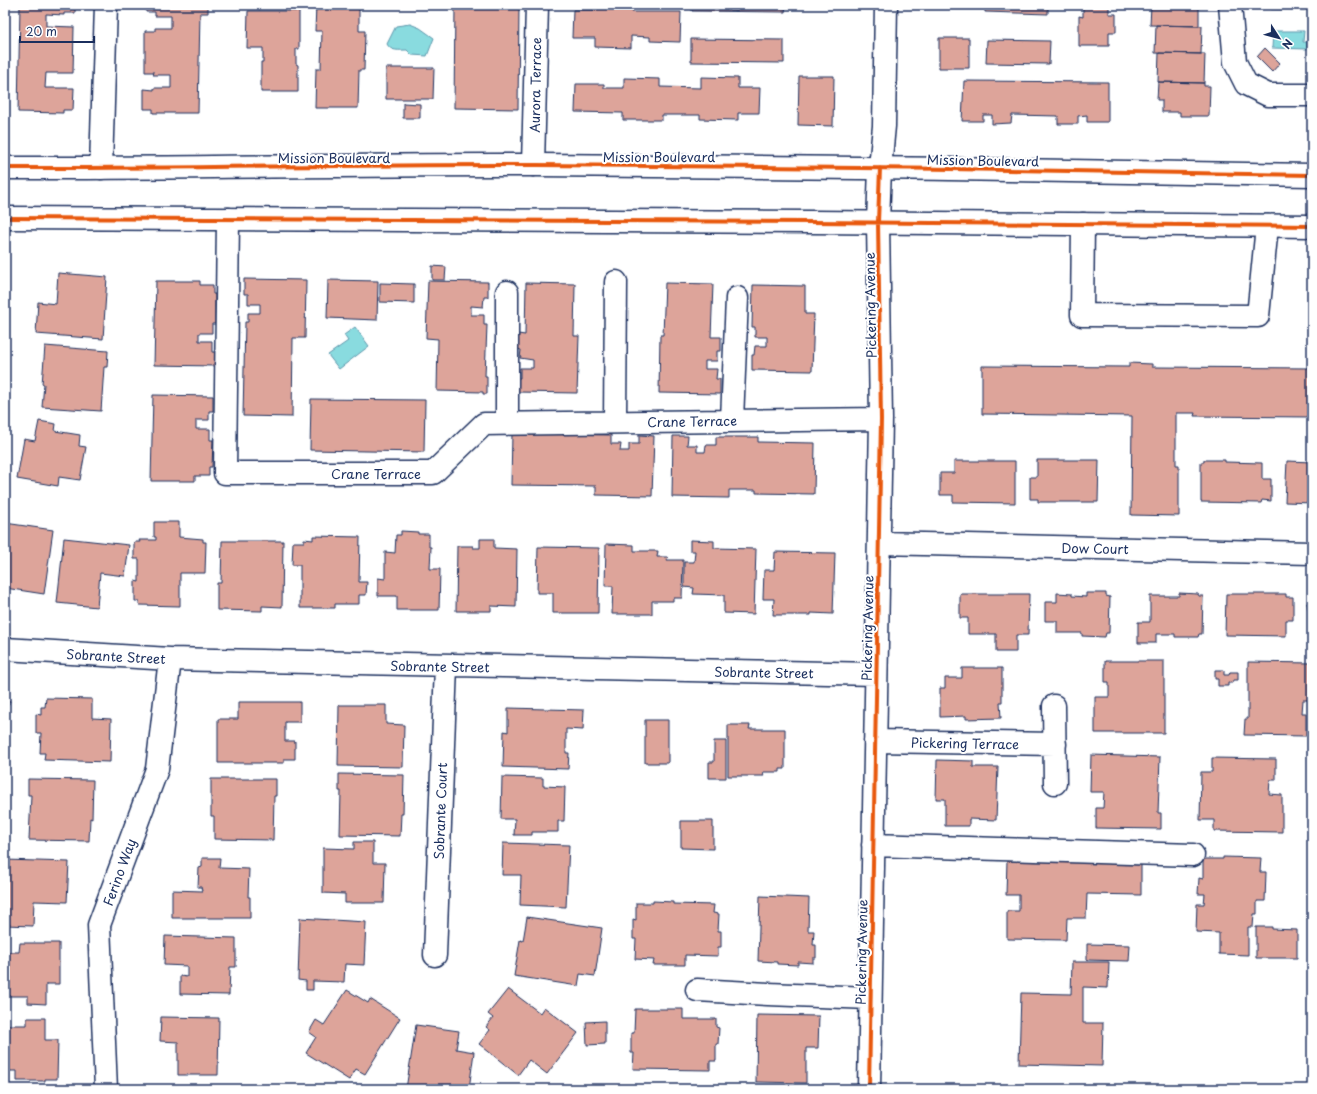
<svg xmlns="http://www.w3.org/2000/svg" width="1317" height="1094" viewBox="0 0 1317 1094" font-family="'Playpen Sans',sans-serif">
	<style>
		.water { fill: #89dbdf; stroke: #5d96ab }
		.building { fill: #dda49a; stroke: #1b2f5e }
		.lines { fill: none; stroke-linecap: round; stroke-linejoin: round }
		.minor-casing { stroke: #1b2f5e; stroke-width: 25 }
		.major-casing { stroke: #1b2f5e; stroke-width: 25 }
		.minor { stroke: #fff; stroke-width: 22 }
		.major { stroke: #fff; stroke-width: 22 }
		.cycleway-casing { stroke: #fff; stroke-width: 6 }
		.cycleway { stroke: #e8590c; stroke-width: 4 }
		.labels { text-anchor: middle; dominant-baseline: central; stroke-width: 4; stroke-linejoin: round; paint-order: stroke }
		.street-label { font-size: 13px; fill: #1b2f5e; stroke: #fff }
	</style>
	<rect width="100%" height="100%" fill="#fff"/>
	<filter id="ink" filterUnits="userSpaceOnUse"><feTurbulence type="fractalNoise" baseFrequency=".025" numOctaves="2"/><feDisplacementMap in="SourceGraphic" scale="8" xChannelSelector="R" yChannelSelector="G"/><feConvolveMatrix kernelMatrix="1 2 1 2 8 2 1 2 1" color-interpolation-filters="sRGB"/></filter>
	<g filter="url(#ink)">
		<path class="water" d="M410,24l10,4 14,10 -7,18 -15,-1 -5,-5c-8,0 -16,2 -20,-6l9,-18z
			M1273,31h31l-1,11h4v7l-35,-1z
			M355,327l14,19 -30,23 -11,-14 20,-14 -4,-6z"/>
		<path class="building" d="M20,5h55v8h-11v2l-18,-1v12l28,1 -1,46h-27l-1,15h29l-1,22h-10v3l-45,-1z
			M146,5h62v8h-8l-2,100h-45v-4h-9v-20l10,1v-2h17v-13h-18l1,-3h-9v-41h10v-3h16v-12h-16v-4h-9z
			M316,5h43v26h6l-1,39h-5l-1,38h-43l1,-39h5l1,-38h-7z
			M455,5h64l-1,104 -64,-1z
			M692,5h94l-1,7 -93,-1z
			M985,5h63v9l-63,-2z
			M1083,5h26v9h7v18h-7v14h-30v-30l4,1z
			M1151,5h48v21l-49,-1z
			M1271,5h34v5l-34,-1z
			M594,6h38v6h49l-1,30 -30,-1v-4l-19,-1v12l-36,-1v-9h-23l1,-28h21z
			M248,11h51v38h-3v15l2,1v27h-37v-30h2v-14h-16z
			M1156,25l46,1 -1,28 -46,-1z
			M939,38h30v30h-30z
			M691,39l93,1v23l-93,-1z
			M987,40l63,1 -1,23 -63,-1z
			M1265,48l15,15 -8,9 -15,-15z
			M1310,50h2v21h-2z
			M1159,53l46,1 -1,29 -46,-1z
			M386,68h48l-1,31h-47z
			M799,76h35l-1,50 -35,-1z
			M701,77l37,1v10h22l-1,25h-21v7l-38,-1v-4h-38v5h-39v-7l-48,-1 1,-28h28v4h20v-10l36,1v8l41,1z
			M964,81l144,1v40h-21v-7l-9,1v8h-20v-8l-46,-1 -1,8 -19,1v-9h-9v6h-21z
			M1158,82l46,1v3h6l-1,30h-29v-4h-18v-12h-5z
			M403,103l17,1v14h-17z
			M432,266l14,1 -1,13h-13z
			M58,273l49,4 -4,62 -67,-5 2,-32 18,2z
			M244,279l62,1 -1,58h-12l-1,79 -49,-1 2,-94h3v-9h12v-9h-12v-10h-4z
			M328,280l50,1 -1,39 -50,-2z
			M156,281h44v4h13v9h2v30h-3v9h-13v8h13v11h3l-1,14 -60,-1z
			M428,281l60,1v15h-4l-1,10 -12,-1v9h13v10h3l-2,51h2v18h-4v-2l-46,-1 1,-52 -12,-1z
			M380,283l34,1v19l-34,-1z
			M526,283l49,1 -1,52h5l-2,57 -60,-1v-14h3v-10h13v-8l-13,-2 1,-8 -4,-1 1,-15 7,1z
			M665,283l48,1 -2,53h10v14h-4v10h-12v8h12l-1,10h4v15l-61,-1 1,-58h3z
			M753,285l52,1v28h9l-2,57 -60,-1v-15h2l1,-9h12v-9h-12v-10h-3z
			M45,346l63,5 -1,16h-3l-3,44 -59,-4 2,-23h-2z
			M1129,363l23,1v3l160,1v49l-118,-1 1,-3h-19v52h3v51l-48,-1 1,-99 -150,-2v-48l147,1z
			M153,395l60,1v15h-4v9h-13v9h14v11h3l-1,27h-3v9h-14v5h-44z
			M311,399l114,1 -1,52 -114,-2z
			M39,421l17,3 -1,7 25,4 -1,11 7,1 -6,33 -21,-3 -1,9 -41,-7 7,-40 11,2z
			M512,433l99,2v9h10l-1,7h9v-7h10v-9l15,1 -2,60 -56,-1v-9l-85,-1z
			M673,436h15l-1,9h10v7h8l1,-7h10v-8h42v5l57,1 -1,51 -58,-1v-3h-27v8l-57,-1z
			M1037,460h62l-1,42h-60v-3h-8v-22h7z
			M1204,460h21v2l37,1v16h9v22l-9,-1 -1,3 -60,-1v-40h3z
			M954,461h61v42l-62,-1v-7h-13v-22h14z
			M1287,461l25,1v41l-27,-1z
			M154,522h25v15l24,2v3h3l-1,31h-25v33l-41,-1v-4h-4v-20l4,1v-23h-5v-17h6l-1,-2h17v-3h-2z
			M5,523l48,7 -9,64 -39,-6z
			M401,531l17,1v2h11v13h2l-1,22h10l-1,41h-42v-14h-19v-18l7,1v-27l10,1 1,-18h5z
			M313,536l47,1 -1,45h8l-1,13h-7v9h-24v4h-35v-43h-8l1,-23h11v-3l9,1z
			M64,538l65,7 -4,31 -25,-3 -3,34 -40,-4z
			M480,539h14v9l23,1 -1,58 -25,-1v5h-35l1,-65h16v2h7z
			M690,540l24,1v7l42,1 -2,65 -30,-1v-18l-31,-1 1,-6 -10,-1v-25h10l1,-11h-5z
			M222,541h61l-1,66 -20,-1v5l-45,-1v-27h4z
			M606,544l28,1v6h24l-1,6h11l-1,3h16l-1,38h-9v3h-21v13h-40l1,-28h-8z
			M538,547l61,1 -1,65h-45v-20h-16z
			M775,552l60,1 -2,61 -22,-1v2h-38l1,-16h-11l1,-29h10z
			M1057,593l15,1v2l14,1v-4h20v3l4,1 -1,36h-3l-1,4 -23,-1v-3h-25v-12h-12v-19h12z
			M1179,593l19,1 1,2h4l-1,38h-3l-1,3h-23v-3h-19v9h-18v-21h12v-26h29z
			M960,594h69l-1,41h-12v17h-20v-18h-28v-16h-8z
			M1226,594h60v3h7v23h-7v16l-61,-1z
			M1310,598h2v32l-5,-27 3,-1z
			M1105,661h59v72h-69v-36h14v-15h-4z
			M1248,662l64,1v37h-9l-1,13h4v23l-62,-1 1,-16h3z
			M962,668h40v34h-2l1,16 -35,1v-3l-26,1v-29h5v-10h17z
			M1215,670h9v5h5l1,-3h8v8h-5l-1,3h-4v3h-10v-7h-3z
			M5,698l5,3 -5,11z
			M46,698l46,1v19l19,1 -1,43 -66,-2 1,-7h-5l1,-20h-5v-19l5,1v-8h4z
			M238,702h62v20h-15v19h10v18h-11v4h-66v-44h20z
			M339,705h47v19l18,1 -1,42 -65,-1z
			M508,708l76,2 -1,20 -17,-1v24h3l-1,16 -65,-2 1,-36 4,1z
			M645,720h23v43h-23z
			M728,725h22l-1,4h36v40h-5v3h-17l1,4h-36z
			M714,741h12v37h-17v-16h5z
			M1091,755l69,2 -2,56h3v16l-65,-1v-20h7l1,-16h-14z
			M1212,758l64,1v21h-6l-1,14 13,1v37l-68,-1v-11h-14l1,-48h11z
			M937,760l36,1v6h25l-2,53 -27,-1v7h-24v-27h-9z
			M339,774l65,1 -1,39h-2l-1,22 -60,-1 1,-44h-2z
			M502,777l41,1v8l22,1 -1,34h-6v11h-26v3h-18l1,-16h-14z
			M28,779l65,1 -1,39 -2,-1 -1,23 -60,-1 2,-45h-3z
			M211,779h65v17h-2l-1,44 -59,-1v-23h-3z
			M681,821h32v28l-32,-1z
			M354,842h19v21h12l-1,40h-39v-9l-22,-1v-45l31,1z
			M503,843l66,2 -3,62 -46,-2 1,-30h-19z
			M1223,857l38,1 -1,14h6l-1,29h-8v13h-3l-1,13h-5v28l-29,-1v-21l-23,-1 1,-28h7l1,-10h-7l1,-16 4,1v-20h20z
			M202,858h18l-1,10 30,1 -1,28h2v21h-78v-28l30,1 -1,-4h-3l1,-19 3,-1z
			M5,860l64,2 -2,40 -33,-1 -1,25 -28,-1z
			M1007,860l134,3v32l-54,-1 -1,24h-19l-1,22 -59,-1v-28h12v-16h-13z
			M760,896l49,2 -1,33h6l-1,14h3v13h-3v5l-15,-1v3l-21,-1v-2l-19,-1z
			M653,901l20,1v2l41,1 -1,8 6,1 -1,17h3v16h-3v9l-33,-1v10h-32l1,-5 -19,-1 1,-20h-3v-20l3,1v-17h17z
			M527,917l75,11 -7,48 -15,-2 -2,12 -64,-10 6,-36 3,1z
			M300,918l66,4 -2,43 -19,-1 -1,18 -31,-1v9h-7v-9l-8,-1z
			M1256,927h16v2l25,1v28h-41z
			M165,936l71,2v29h-6l-1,28 -49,-1v-18l7,1v-11l-23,-1z
			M20,943h39v41h-13v20l-18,-1v-7h-23v-44h14z
			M1087,944l43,1 -1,16 -42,-1z
			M1072,962h37l-1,26 -25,-1v36h20l-1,43 -83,-2 2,-71 50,1z
			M508,989l32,24 4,-6 34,26 -31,41 -18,-14 -11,15 -39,-31 11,-14 -4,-3 7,-9 -5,-4z
			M347,990l21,13 2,-4 30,19 -35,56 -9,-5 -7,11 -43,-27 10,-16 -7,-5 7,-12 8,5z
			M635,1009h48v10h33v8l3,1 -1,16h-2v17h-6v9l-77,-1 1,-16h-3v-20h3z
			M757,1015l62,1 -1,32h-12v35l-50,-1z
			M161,1017l58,1 -1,57h-40v-33l-18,-1z
			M27,1018h18v22h13l-1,39h-12v2h-28v-10h-12v-46h22z
			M605,1021v23l-18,1 -1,-23z
			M416,1025l43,6 -3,18 18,3 -5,37h-63z"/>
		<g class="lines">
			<g class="minor-casing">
				<path id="minor" d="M1230,5l5,57 11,22 22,11h44
					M533,165l4,-160
					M101,168l5,-163
					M228,219l-3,254h208l51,-49 397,-5
					M1083,224l-1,91 176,1 9,-90
					M507,292v132
					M732,420l5,-122
					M615,422l1,-140
					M879,543l433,10
					M5,649l165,10 706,15
					M1054,706l1,77
					M875,741l180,3
					M873,845l320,10
					M435,955l11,-289
					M697,990l71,4 102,4
					M106,1089l-7,-164 58,-156 13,-110
					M869,1089l12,-670 -3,-197 2,-54 4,-42 2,-121"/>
			</g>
			<g class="major-casing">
				<path id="major" d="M5,168c177,1 355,-4 532,-3 258,1 517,5 775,10
					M5,218l807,4 500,4"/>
			</g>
			<use href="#minor" class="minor"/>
			<use href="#major" class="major"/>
			<g class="cycleway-casing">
				<path id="cycleway" d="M5,168c177,1 355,-4 532,-3 258,1 517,5 775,10
					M5,218l807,4 500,4
					M869,1089l12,-670 -3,-197 2,-54"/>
			</g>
			<use href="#cycleway" class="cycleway"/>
		</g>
	</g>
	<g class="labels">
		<g class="street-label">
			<text transform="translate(535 85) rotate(-89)">Aurora Terrace</text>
			<text x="659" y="156">Mission Boulevard</text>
			<text x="334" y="157">Mission Boulevard</text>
			<text transform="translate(983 160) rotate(1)">Mission Boulevard</text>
			<text transform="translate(870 305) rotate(-91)">Pickering Avenue</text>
			<text transform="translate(692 421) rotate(-1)">Crane Terrace</text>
			<text x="376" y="473">Crane Terrace</text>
			<text transform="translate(1095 548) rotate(1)">Dow Court</text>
			<text transform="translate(867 628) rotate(-89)">Pickering Avenue</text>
			<text transform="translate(116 656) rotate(3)">Sobrante Street</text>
			<text transform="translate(440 666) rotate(1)">Sobrante Street</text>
			<text transform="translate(764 672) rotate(1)">Sobrante Street</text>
			<text transform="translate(965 743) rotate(1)">Pickering Terrace</text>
			<text transform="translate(440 811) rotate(-88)">Sobrante Court</text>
			<text transform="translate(119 872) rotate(-70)">Ferino Way</text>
			<text transform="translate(861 952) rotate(-89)">Pickering Avenue</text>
		</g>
	</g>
	<rect width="1317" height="1094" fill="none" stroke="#fff" stroke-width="20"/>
	<rect x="10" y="10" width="1297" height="1074" fill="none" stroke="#1b2f5e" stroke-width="1.5" filter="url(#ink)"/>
	<g transform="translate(1279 38) rotate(126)" stroke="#ffffff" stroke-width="3" paint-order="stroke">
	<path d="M0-3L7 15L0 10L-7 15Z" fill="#1b2f5e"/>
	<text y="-6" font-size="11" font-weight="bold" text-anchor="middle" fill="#1b2f5e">N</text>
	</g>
	<path d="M20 36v6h74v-6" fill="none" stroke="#1b2f5e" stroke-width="2"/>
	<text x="26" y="36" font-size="12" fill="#1b2f5e" stroke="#ffffff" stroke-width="3" paint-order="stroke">20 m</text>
</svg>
